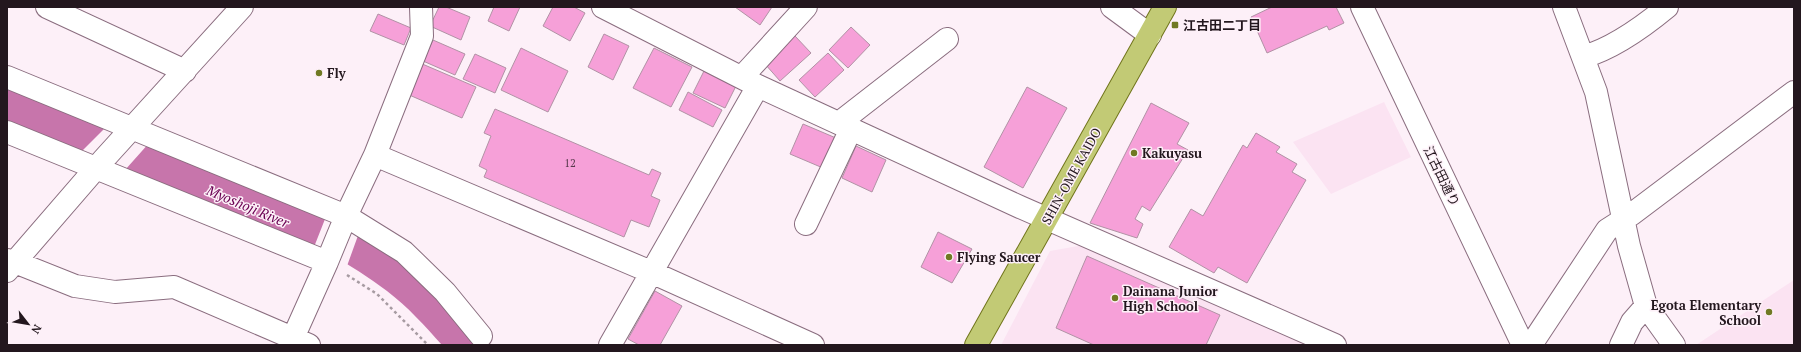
<svg xmlns="http://www.w3.org/2000/svg" width="1801" height="352" viewBox="0 0 1801 352" font-family="'PT Serif','Noto Sans JP',serif">
	<style>
		.built { fill: #fbe3f2 }
		.water { fill: #c775ab }
		.pier { fill: #fdf0f8 }
		.building { fill: #f6a0d8; stroke: #b192a5 }
		.lines { fill: none; stroke-linecap: round; stroke-linejoin: round }
		.minor-casing { stroke: #8a6d7f; stroke-width: 24 }
		.major-casing { stroke: #70741b; stroke-width: 24 }
		.path { stroke: #a79ba2; stroke-width: 2.5; stroke-dasharray: 3 3; stroke-linecap: butt }
		.minor { stroke: #fff; stroke-width: 22 }
		.major { stroke: #c2ca75; stroke-width: 22 }
		.poi-dot { fill: #707923; stroke: #fdf0f8; stroke-width: 1.5 }
		.labels { text-anchor: middle; dominant-baseline: central; stroke-width: 3; stroke-linejoin: round; paint-order: stroke }
		.number-label { font-size: 11px; fill: #58394c }
		.poi-label { font-size: 13px; font-weight: bold; fill: #23171e; stroke: #fdf0f8; text-anchor: start }
		.street-label { font-size: 13px; fill: #23171e; stroke: #fdf0f8 }
		.water-label { font-size: 14px; font-style: italic; fill: #6a0052; stroke: #fdf0f8 }
	</style>
	<rect width="100%" height="100%" fill="#fdf0f8"/>
	<path class="built" d="M1384,102l27,55 -80,37 -38,-52z
		M1084,245l226,100h-309l49,-94z
		M1794,280v65h-98z"/>
	<path class="water" d="M7,86l320,130 91,57 63,72h-39c-17,-19 -34,-38 -55,-54 -22,-17 -47,-31 -72,-46l-308,-125z"/>
	<path class="pier" d="M108,125l42,17 -25,28 -44,-18z
		M327,214l33,16 -13,36 -33,-19z"/>
	<path class="building" d="M439,7h7l24,10 -9,23 -31,-14z
		M494,7h26l-11,24 -21,-10z
		M553,7h21l11,6 -15,28 -27,-15z
		M735,7h37l-12,18z
		M1272,7h64l8,16 -15,7 -2,-4 -60,27 -16,-36z
		M378,14l33,14 -7,17 -34,-14z
		M851,27l19,18 -22,23 -19,-18z
		M604,34l25,12 -16,34 -25,-13z
		M795,36l16,17 -31,28 -15,-17z
		M433,40l32,14 -10,21 -32,-14z
		M521,48l47,23 -20,41 -47,-22z
		M654,48l38,19 -21,40 -38,-19z
		M828,53l16,17 -29,27 -16,-17z
		M475,54l31,14 -11,25 -32,-14z
		M420,63l56,24 -14,31 -55,-24z
		M704,71l32,15 -11,22 -32,-15z
		M1027,87l40,21 -44,80 -39,-21z
		M688,92l34,18 -9,17 -34,-17z
		M1151,103l38,20 -12,21 11,6 -38,61 -8,-5 -7,13 8,5 -6,14 -47,-15z
		M495,109l154,66 3,-6 9,4 -10,23 9,4 -11,27 -18,-7 -7,17 -140,-60 3,-7 -8,-4 12,-30 -7,-3z
		M803,124l33,14 -13,30 -33,-14z
		M1256,133l24,14 -4,5 21,12 -5,8 14,8 -59,103 -29,-16 -4,6 -45,-26 22,-38 12,7 40,-71 4,3z
		M856,146l30,14 -14,32 -30,-14z
		M938,232l34,17 -20,34 -31,-16z
		M1087,256l133,59 -14,30h-112l-38,-17z
		M655,291l27,15 -22,39h-21l-11,-6z"/>
	<g class="lines">
		<g class="minor-casing">
			<path id="minor" d="M47,7l138,64
				M603,7l155,79 262,121 315,138
				M1112,7l38,28
				M1362,7l161,338
				M1564,7l32,85 33,154 17,60 28,39
				M1583,57c29,-8 61,-31 84,-50
				M7,77l339,139 58,36 41,40 36,44
				M742,77l64,-70
				M839,123l108,-84
				M7,132l320,130
				M375,155l276,117 162,73
				M806,224l45,-95
				M7,260l8,2 60,24 40,6 59,-5 135,58
				M7,271l96,-111 139,-153
				M293,338l34,-76 19,-46 29,-61 47,-119 -1,-29
				M610,345l148,-259
				M1531,345l76,-115 25,-16 162,-122
				M1621,345l11,-23 14,-16"/>
		</g>
		<g class="major-casing">
			<path id="major" d="M976,345l189,-338"/>
		</g>
		<path class="path" d="M347,275l30,19 51,51"/>
		<use href="#minor" class="minor"/>
		<use href="#major" class="major"/>
	</g>
	<g class="poi-dot">
		<rect x="1171" y="21" width="8" height="8" rx="2"/>
		<circle cx="319" cy="73" r="4"/>
		<circle cx="1134" cy="153" r="4"/>
		<circle cx="949" cy="257" r="4"/>
		<circle cx="1115" cy="298" r="4"/>
		<circle cx="1769" cy="312" r="4"/>
	</g>
	<g class="labels">
		<g class="number-label">
			<text x="570" y="163">12</text>
		</g>
		<g class="poi-label">
			<text x="1183" y="25">江古田二丁目</text>
			<text x="327" y="73">Fly</text>
			<text x="1142" y="153">Kakuyasu</text>
			<text x="957" y="257">Flying Saucer</text>
			<text x="1123" y="291">Dainana Junior<tspan x="1123" dy="15">High School</tspan></text>
			<text x="1761" y="305" text-anchor="end">Egota Elementary<tspan x="1761" dy="15">School</tspan></text>
		</g>
		<g class="street-label">
			<text transform="translate(1071 176) rotate(-61)">SHIN-OME KAIDO</text>
			<text transform="translate(1442 176) rotate(64)">江古田通り</text>
		</g>
		<g class="water-label">
			<text transform="translate(248 206) rotate(23)">Myoshoji River</text>
		</g>
	</g>
	<rect width="1801" height="352" fill="none" stroke="#23171e" stroke-width="16"/>
	<g transform="translate(28 324) rotate(121)" stroke="#fdf0f8" stroke-width="3" paint-order="stroke">
	<path d="M0-3L7 15L0 10L-7 15Z" fill="#23171e"/>
	<text y="-6" font-size="11" font-weight="bold" text-anchor="middle" fill="#23171e">N</text>
	</g>
</svg>
